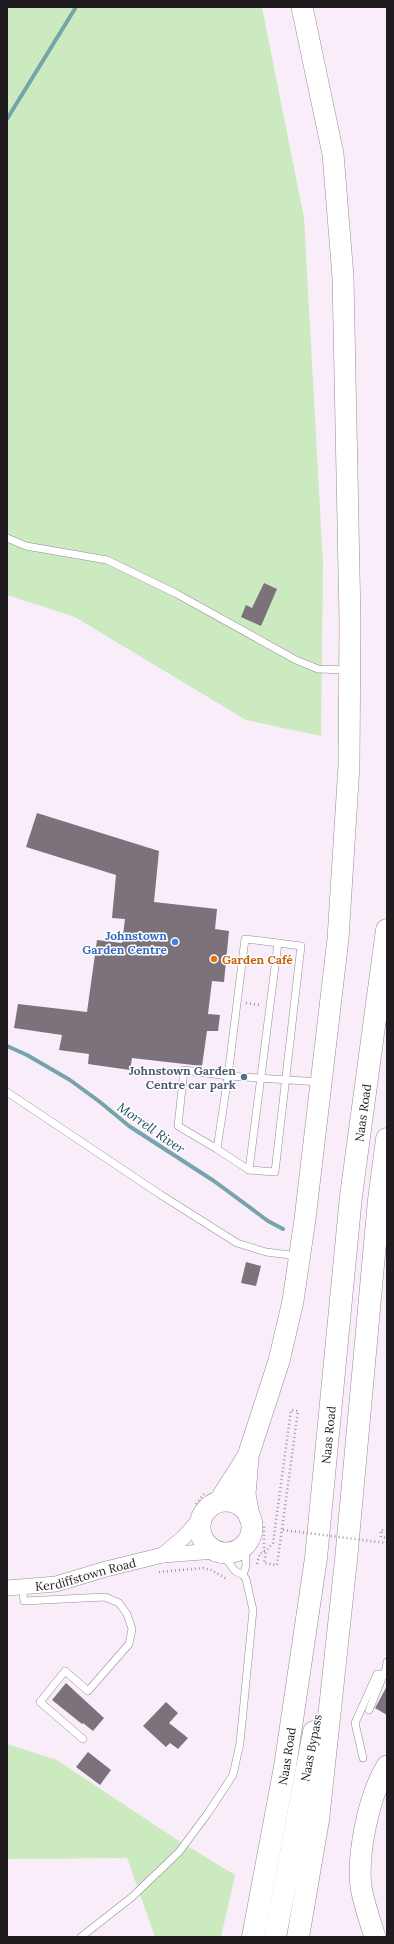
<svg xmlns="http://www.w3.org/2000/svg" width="394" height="1944" viewBox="0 0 394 1944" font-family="Lora,serif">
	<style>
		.green { fill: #cceabf }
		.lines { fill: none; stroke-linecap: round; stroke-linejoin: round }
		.stream { stroke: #75a4ad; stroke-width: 4 }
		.building { fill: #7c727c }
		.lane-casing { stroke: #968b96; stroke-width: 8 }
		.street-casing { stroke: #968b96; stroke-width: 16 }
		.secondary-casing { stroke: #968b96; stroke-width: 22 }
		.highway-casing { stroke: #968b96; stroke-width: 23 }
		.path { stroke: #9f969f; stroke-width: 2.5; stroke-dasharray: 1 3; stroke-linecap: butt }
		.lane { stroke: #fff; stroke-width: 7 }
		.street { stroke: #fff; stroke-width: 15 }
		.secondary { stroke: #fff; stroke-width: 21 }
		.highway { stroke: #fff; stroke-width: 22 }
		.path-bridge { stroke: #9f969f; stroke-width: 2.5; stroke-dasharray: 1 3; stroke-linecap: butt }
		.shop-dot { fill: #3f7fe0; stroke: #fff; stroke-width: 1.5 }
		.food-dot { fill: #e8710a; stroke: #fff; stroke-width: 1.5 }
		.service-dot { fill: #5c6f8a; stroke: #fff; stroke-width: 1.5 }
		.labels { text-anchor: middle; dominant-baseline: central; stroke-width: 3; stroke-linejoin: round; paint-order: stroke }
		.shop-label { font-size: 12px; font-weight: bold; fill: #366cbe; stroke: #fff; text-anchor: end }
		.food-label { font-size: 12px; font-weight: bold; fill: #c56008; stroke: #fff; text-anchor: start }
		.service-label { font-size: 12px; font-weight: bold; fill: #4e5e75; stroke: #fff; text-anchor: end }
		.street-label { font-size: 12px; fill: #1f1b1f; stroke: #fff }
		.water-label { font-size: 13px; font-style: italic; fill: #104d55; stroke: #fff }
	</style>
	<rect width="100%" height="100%" fill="#f9edf9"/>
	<path class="green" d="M7,7h255l42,211 19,345 -2,173 -75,-16 -171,-103 -68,-22z
		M7,1744l50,16 119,79 59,36 -14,62h-66l-28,-79 -120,1z"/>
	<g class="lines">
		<path class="stream" d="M7,119l69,-112
			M7,1046l20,9 43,25 30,22 29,24 85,55 54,40 15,8"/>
	</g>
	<path class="building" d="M264,583l13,6 -16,37 -20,-9 5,-12 6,3z
		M37,813l122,38 -5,51 63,7 -2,20 14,2 -5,51 -12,-1 -4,33 12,1 -2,16h-11l-5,35 -70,-8 -2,12 -42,-6 1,-10 -30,-4 3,-15 -48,-7 4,-24 69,8 10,-72 25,3 3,-24 -13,-1 4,-43 -90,-28z
		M246,1262l15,4 -5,20 -15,-3z
		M66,1683l38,35 -11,13 -10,-8 -1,1 -30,-24z
		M387,1686v29l-12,-7z
		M166,1702l12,11 -9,10 19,15 -10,11 -8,-6 -4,4 -23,-21z
		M88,1752l23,18 -11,15 -24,-18z"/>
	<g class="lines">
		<g class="lane-casing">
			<path id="lane" d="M7,538l19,8 81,14 70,34 119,66 22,9 29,1
				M278,943l-33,-4 -17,137 92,6
				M7,1092l154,103 76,48 29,9 32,4
				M217,1149l-39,-23 6,-56 44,6 -11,73 32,21 29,-227 23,3 -26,226 -26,-2
				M243,1575l3,-9 -1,-22
				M22,1586l2,15 81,-4 14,6 8,11 5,15 -3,15 -41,47 -23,-20 -25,31 43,37
				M369,1710l17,-41 1,-7
				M363,1758l-8,-35 22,-49h7
				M81,1937l51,-40 47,-45 29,-39 25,-38 7,-32 13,-133 -7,-31 -3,-4 -8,-4 -14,-19"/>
		</g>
		<g class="street-casing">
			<g id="street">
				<path d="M163,1555l21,-18 19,-21"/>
				<path id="s1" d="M7,1588l49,-4 50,-15 57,-14 53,-4"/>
			</g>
		</g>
		<g class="secondary-casing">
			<path id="secondary" d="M248,1459l-3,35 4,22
				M200 1527a26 26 0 1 1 52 0a26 26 0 1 1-52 0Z
				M219,1502l29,-46 31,-95 14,-60 12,-82 33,-280 11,-174 1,-144 -7,-344 -10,-123 -31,-147
				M375,1937c-5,-16 -11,-33 -14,-50 -4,-34 8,-92 26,-121"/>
		</g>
		<g class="highway-casing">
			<g id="highway">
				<path id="s2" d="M253,1937l32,-170 31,-209 35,-362 36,-266"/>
				<path d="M275,1937l39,-205"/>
				<path d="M298,1937l20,-117 28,-260 33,-360 8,-61"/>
			</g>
		</g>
		<path class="path" d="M246,1003l15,2
			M196,1504l8,-10
			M387,1531l-6,-1v7l6,1
			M264,1551h2l7,-8 18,-133 7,1 -21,154 -13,-2 2,-12
			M257,1564l3,-11h3l1,-2v-26
			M159,1572l44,-4 8,2 16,9"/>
		<use href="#lane" class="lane"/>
		<use href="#street" class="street"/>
		<use href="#secondary" class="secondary"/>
		<use href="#highway" class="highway"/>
		<path class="path-bridge" d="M283,1530l104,13"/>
	</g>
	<circle class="shop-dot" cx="175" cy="942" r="4"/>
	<circle class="food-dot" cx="214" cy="959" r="4"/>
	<circle class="service-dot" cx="244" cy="1077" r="4"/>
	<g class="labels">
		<g class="shop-label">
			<text x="167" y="935">Johnstown<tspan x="167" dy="14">Garden Centre</tspan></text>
		</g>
		<g class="food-label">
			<text x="222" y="959">Garden Café</text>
		</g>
		<g class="service-label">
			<text x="236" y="1070">Johnstown Garden<tspan x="236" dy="14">Centre car park</tspan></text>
		</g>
		<g class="street-label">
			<text stroke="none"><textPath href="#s2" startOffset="832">Naas Road</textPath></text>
			<text stroke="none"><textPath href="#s2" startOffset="508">Naas Road</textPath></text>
			<text stroke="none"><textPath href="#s1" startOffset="80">Kerdiffstown Road</textPath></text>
			<text transform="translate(311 1748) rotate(-79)">Naas Bypass</text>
			<text stroke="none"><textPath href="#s2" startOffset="184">Naas Road</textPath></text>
		</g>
		<g class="water-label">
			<text transform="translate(151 1128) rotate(35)">Morrell River</text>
		</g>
	</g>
	<rect width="394" height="1944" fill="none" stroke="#1f1b1f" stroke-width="16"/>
</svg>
